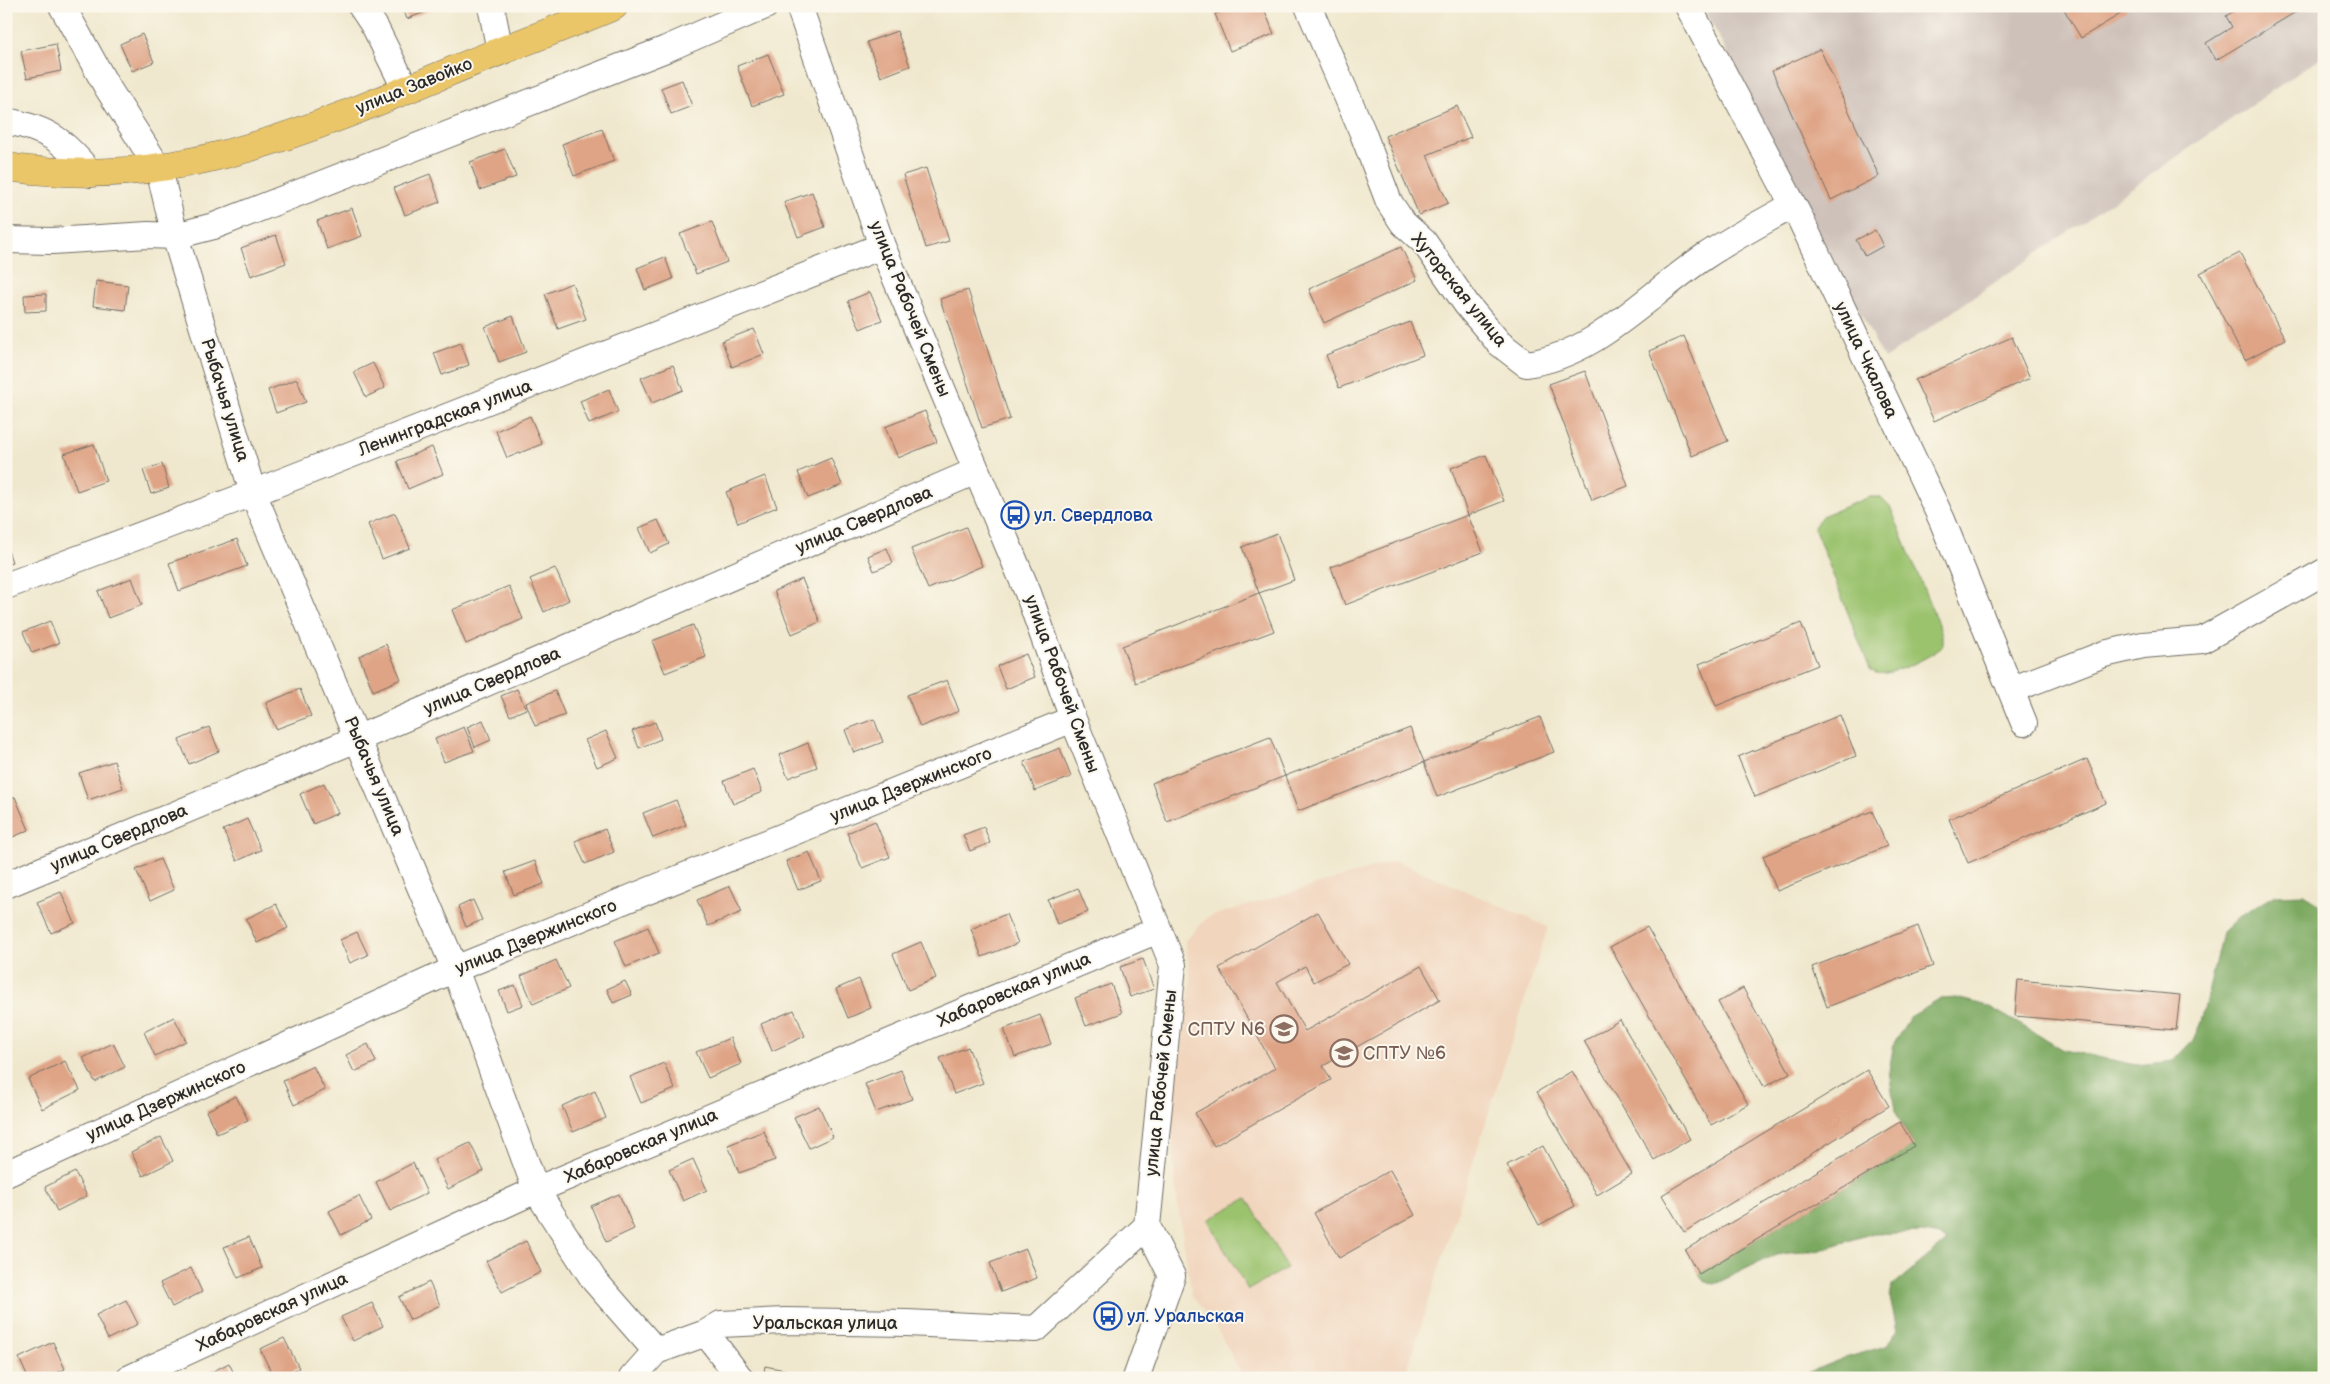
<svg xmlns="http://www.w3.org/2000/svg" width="2330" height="1384" viewBox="0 0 2330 1384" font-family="'Balsamiq Sans',sans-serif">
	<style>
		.built { fill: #f1d5bd }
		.industrial { fill: #cec1ba }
		.green { fill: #9bc36e; stroke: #63774c }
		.forest { fill: #7ca961; stroke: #546a46 }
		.building { fill: #dfa486 }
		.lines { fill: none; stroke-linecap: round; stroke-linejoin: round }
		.minor-casing { stroke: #706d64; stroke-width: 28 }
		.major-casing { stroke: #706d64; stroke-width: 29 }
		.minor { stroke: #fff; stroke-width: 26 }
		.major { stroke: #ebc669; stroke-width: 28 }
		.labels { text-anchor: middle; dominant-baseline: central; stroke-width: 4; stroke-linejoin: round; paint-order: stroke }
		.street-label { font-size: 18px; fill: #2b2b2b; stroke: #fbf7ec }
		.transit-label { font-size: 18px; fill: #164399; stroke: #fbf7ec; text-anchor: start }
		.education-label { font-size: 18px; fill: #785e54; stroke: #fbf7ec; text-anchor: end }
	</style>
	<rect width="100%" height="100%" fill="#fbf7ec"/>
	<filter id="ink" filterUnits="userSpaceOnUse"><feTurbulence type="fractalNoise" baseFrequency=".02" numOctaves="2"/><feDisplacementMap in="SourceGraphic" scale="10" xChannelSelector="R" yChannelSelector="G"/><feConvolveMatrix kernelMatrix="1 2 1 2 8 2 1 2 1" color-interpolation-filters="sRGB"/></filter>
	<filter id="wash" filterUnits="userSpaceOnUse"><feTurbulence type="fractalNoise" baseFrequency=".0096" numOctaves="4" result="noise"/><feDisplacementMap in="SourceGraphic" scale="20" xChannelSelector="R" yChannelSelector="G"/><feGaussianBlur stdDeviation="1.12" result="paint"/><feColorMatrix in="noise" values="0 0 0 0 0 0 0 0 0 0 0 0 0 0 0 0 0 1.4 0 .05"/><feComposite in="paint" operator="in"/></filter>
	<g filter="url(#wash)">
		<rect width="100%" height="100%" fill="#f0e8ce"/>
		<path class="built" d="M1397,861l151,66 -143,449 -3,2h-158l-31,-56 -21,-26 -15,-97 -6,-75 20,-143 -6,-40 23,-24z"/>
		<path class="industrial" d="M1703,6h621v49l-440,304z"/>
		<path class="green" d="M1869,497h12l9,9 52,128v13c-9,9 -52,30 -66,26 -2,-1 -4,-3 -6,-4l-56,-142 8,-11z
			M1247,1198l40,70 -39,22 -40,-70z"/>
		<path class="forest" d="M2304,894l12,7 8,10v467h-530l50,-20 42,-12 11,-16 -7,-32 2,-12 55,-45 -7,-6 -18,-3 -52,2 -53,17 -41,3 -59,29 -12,-1 -6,-8 215,-128 -19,-35 -6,-40 5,-28 16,-26 31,-18 15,-1 32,8 76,44 72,15 37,-4 20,-21 8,-18 21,-89 19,-18 34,-20z"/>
		<g id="blocks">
			<path class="building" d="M402,6h38l-33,13z
				M1235,6h28l11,28 -44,17 -15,-37z
				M2062,6h63l2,4 -46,28z
				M2242,6h54l3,4 -83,50 -10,-17 26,-16 -6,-11z
				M897,31l13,35 -29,11 -14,-35z
				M142,34l12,28 -22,9 -12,-27z
				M56,44l5,27 -34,7 -6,-27z
				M1820,49l59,127 -48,24 -59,-129z
				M768,54l16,40 -32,12 -15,-40z
				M682,80l10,26 -21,8 -10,-26z
				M1457,106l14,31 -44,18 21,48 -29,12 -34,-79z
				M602,129l12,32 -40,15 -12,-32z
				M505,149l11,28 -36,13 -10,-28z
				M926,168l23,73 -23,7 -23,-73z
				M430,174l10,28 -35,13 -11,-27z
				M812,192l13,35 -27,10 -14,-35z
				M352,208l10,28 -35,13 -10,-28z
				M712,222l15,40 -31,12 -16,-40z
				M1875,230l8,16 -18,10 -9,-16z
				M276,235l10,28 -35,13 -10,-28z
				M1401,247l16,33 -93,43 -15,-34z
				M2240,253l45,86 -40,21 -45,-87z
				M665,257l8,22 -28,11 -8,-22z
				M96,281l32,4 -3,25 -32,-4z
				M572,283l14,36 -28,10 -13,-35z
				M968,290l42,129 -28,9 -42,-129z
				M870,292l12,28 -22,9 -12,-28z
				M46,294v17l-21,1 -1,-17z
				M513,316l13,36 -27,10 -14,-35z
				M1410,322l13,33 -84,33 -13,-33z
				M754,329l10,25 -32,13 -10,-26z
				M1684,336l44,105 -36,15 -43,-105z
				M2012,337l18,41 -96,43 -19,-41z
				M461,343l8,22 -27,10 -8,-22z
				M373,363l12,25 -19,9 -12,-25z
				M673,365l10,25 -31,13 -11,-25z
				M1585,371l43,115 -36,14 -43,-116z
				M297,379l9,23 -30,11 -8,-23z
				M609,389l9,23 -29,12 -9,-23z
				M925,411l12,31 -39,16 -13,-31z
				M530,416l12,28 -35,14 -11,-27z
				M94,444l12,37 -29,10 -13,-37z
				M432,447l11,27 -35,15 -11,-28z
				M1486,455l18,46 -36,14 -17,-47z
				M831,458l11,27 -34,13 -10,-26z
				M162,464l7,24 -18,6 -8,-24z
				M765,476l12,31 -39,16 -12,-31z
				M395,513l15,35 -28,11 -14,-35z
				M1468,515l15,37 -138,53 -14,-38z
				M658,520l11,24 -19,9 -11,-25z
				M966,527l16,39 -54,23 -17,-40z
				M1277,533l17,47 -35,13 -17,-46z
				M237,539l10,27 -68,25 -10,-28z
				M6,545l6,17 -6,2z
				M887,548l6,15 -19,8 -6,-15z
				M555,568l14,32 -25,12 -14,-33z
				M132,578l10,27 -34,13 -10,-27z
				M802,579l18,43 -28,12 -18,-43z
				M509,586l14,33 -57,25 -14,-34z
				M1259,593l15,38 -138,52 -14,-37z
				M50,621l9,22 -27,10 -9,-21z
				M1801,623l17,42 -102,41 -17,-42z
				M693,625l13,32 -41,16 -13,-32z
				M386,644l15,35 -28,12 -14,-35z
				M1026,654l9,23 -29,12 -9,-23z
				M947,680l12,31 -39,16 -13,-32z
				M300,689l11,27 -35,13 -10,-26z
				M517,689l9,20 -16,7 -9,-20z
				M555,691l10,24 -30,11 -9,-23z
				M1840,715l16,41 -101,41 -17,-40z
				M1540,717l14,35 -117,45 -13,-35z
				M874,719l9,23 -29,11 -9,-23z
				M483,720l8,20 -16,7 -8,-20z
				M655,722l6,17 -22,9 -7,-17z
				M209,727l10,24 -30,13 -10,-24z
				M464,727l10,24 -30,11 -9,-23z
				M1410,728l14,34 -126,49 -13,-35z
				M606,731l12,27 -21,9 -12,-27z
				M1270,737l15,39 -118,46 -15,-39z
				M808,743l9,24 -29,11 -9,-23z
				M1060,748l11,29 -36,14 -11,-29z
				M2087,759l19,44 -138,60 -19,-44z
				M114,761l9,27 -35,12 -9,-27z
				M753,769l9,23 -29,12 -9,-23z
				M324,783l14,30 -25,11 -13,-30z
				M15,797l14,33 -23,10v-40z
				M676,800l10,25 -33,13 -10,-25z
				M1872,811l15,35 -110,45 -14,-35z
				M247,819l14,31 -24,11 -14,-31z
				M875,821l15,36 -28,11 -15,-35z
				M984,827l6,16 -20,8 -7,-16z
				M605,829l9,23 -29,12 -10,-23z
				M809,852l12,29 -23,9 -12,-29z
				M160,859l14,31 -24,11 -14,-31z
				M535,861l9,23 -30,11 -9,-23z
				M730,886l12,26 -34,14 -11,-26z
				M1078,888l10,24 -31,12 -9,-24z
				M61,892l14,31 -24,10 -14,-31z
				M473,900l9,20 -16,7 -8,-20z
				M276,904l12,24 -31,15 -11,-24z
				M1318,912l30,52 -34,18 -9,-16 -28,16 28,49 116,-65 19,34 -117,66 8,14 -117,66 -19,-33 80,-45 -56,-100z
				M1006,914l12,29 -36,14 -11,-28z
				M1918,926l15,40 -106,41 -15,-40z
				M648,927l11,26 -33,14 -11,-26z
				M1647,927l101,177 -37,21 -101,-178z
				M357,932l11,23 -18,8 -10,-23z
				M921,942l15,36 -28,12 -15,-36z
				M1143,959l11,30 -24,8 -10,-30z
				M556,960l13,28 -36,16 -12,-28z
				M859,979l12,29 -23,10 -12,-29z
				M2018,980l162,15 -4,35 -161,-14z
				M625,981l7,14 -19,8 -6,-14z
				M1111,984l11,29 -36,13 -11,-28z
				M515,985l8,20 -16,6 -8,-20z
				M1743,988l47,85 -26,14 -46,-85z
				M794,1010l11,26 -33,15 -11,-27z
				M1040,1015l11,29 -36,13 -11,-28z
				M174,1017l12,24 -31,15 -11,-24z
				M1620,1020l70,119 -36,21 -70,-119z
				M730,1038l11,26 -33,14 -12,-26z
				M113,1043l12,24 -30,15 -12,-24z
				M368,1044l8,18 -22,10 -8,-17z
				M968,1047l15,36 -29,11 -14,-36z
				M65,1061l15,29 -38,19 -14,-30z
				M664,1063l11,26 -34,14 -11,-26z
				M313,1066l12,24 -31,15 -11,-24z
				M901,1070l11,29 -36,13 -11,-28z
				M1867,1070l22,36 -205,126 -22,-37z
				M1572,1071l60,103 -35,21 -60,-103z
				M595,1091l11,27 -33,14 -11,-26z
				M236,1096l12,24 -31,14 -11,-23z
				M819,1106l14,31 -24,11 -15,-31z
				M1900,1122l14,24 -215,128 -14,-24z
				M764,1131l11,29 -36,13 -11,-28z
				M161,1137l12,24 -30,15 -12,-24z
				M470,1143l14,28 -36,18 -14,-29z
				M1543,1146l32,60 -36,19 -32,-60z
				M693,1159l14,31 -24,11 -14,-31z
				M413,1163l14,30 -37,18 -14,-29z
				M1390,1170l25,45 -76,43 -25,-45z
				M75,1172l12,24 -30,15 -12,-24z
				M619,1194l15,35 -28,13 -15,-36z
				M359,1196l12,24 -30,15 -12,-24z
				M249,1237l13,31 -24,10 -14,-31z
				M526,1241l15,31 -39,20 -16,-31z
				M1026,1249l11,29 -36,14 -11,-29z
				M191,1268l11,24 -30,15 -12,-24z
				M429,1282l11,23 -30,15 -11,-23z
				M126,1300l12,24 -30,15 -12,-24z
				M372,1303l11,23 -30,15 -12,-24z
				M284,1338l15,30 -20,10h-5l-14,-29z
				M53,1342l12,27 -19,9h-18l-9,-20z
				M229,1363l7,15h-36z
				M765,1366l55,11v1h-57z"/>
		</g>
	</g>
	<g filter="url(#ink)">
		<use href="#blocks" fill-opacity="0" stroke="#706d64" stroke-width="1"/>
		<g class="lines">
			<g class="minor-casing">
				<path id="minor" d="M62,6l45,81 52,82 16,67 78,257 202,476 81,221 58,90 62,71
					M361,6l14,21 31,63
					M491,6l9,45
					M799,6l83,240 146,347 45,126 100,246 -26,261 25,50 -36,102
					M1308,6l54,125 27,71 14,21 21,19 43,63 32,38 27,21c71,-9 121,-69 178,-107 28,-19 59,-35 89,-52
					M1688,6l111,210 143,304 82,203
					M6,121c43,8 58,20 85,53
					M6,240l46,1 96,-6 27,1 39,-10 452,-177 99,-43
					M6,586l247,-93 629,-247
					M2011,690l93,-36 39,-9 59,-5 122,-68
					M6,885l353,-147 617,-267
					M6,1174l449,-205 618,-250
					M706,1333l34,45
					M130,1378l406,-188 622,-260
					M632,1378l24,-27 50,-18 15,-9 64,-3 122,2 129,6 111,-103"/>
			</g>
			<g class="major-casing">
				<path id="major" d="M6,166c19,5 37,5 56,6 137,8 264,-49 387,-100 55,-23 110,-43 165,-66"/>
			</g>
			<use href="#minor" class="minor"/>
			<use href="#major" class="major"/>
		</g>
	</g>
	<defs>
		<g id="bus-ring" transform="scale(1.4375)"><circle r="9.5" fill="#fbf7ec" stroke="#1a4fb4" stroke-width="1.5"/><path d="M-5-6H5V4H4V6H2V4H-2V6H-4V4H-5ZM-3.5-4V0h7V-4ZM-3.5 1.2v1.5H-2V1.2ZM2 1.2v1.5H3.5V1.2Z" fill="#1a4fb4"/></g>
		<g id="school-ring" transform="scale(1.4375)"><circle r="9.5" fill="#fbf7ec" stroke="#8d6e63" stroke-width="1.5"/><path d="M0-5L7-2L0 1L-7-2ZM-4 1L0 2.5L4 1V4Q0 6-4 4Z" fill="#8d6e63"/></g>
		<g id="university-ring" transform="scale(1.4375)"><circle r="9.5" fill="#fbf7ec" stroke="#8d6e63" stroke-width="1.5"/><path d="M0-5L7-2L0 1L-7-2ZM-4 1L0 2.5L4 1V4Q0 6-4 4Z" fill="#8d6e63"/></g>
	</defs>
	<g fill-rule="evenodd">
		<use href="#bus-ring" x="1015" y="515"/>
		<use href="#school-ring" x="1284" y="1029"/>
		<use href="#university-ring" x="1344" y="1053"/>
		<use href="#bus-ring" x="1108" y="1316"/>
	</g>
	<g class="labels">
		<g class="street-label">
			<text transform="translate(414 86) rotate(-22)">улица Завойко</text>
			<text transform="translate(1459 290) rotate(51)">Хуторская улица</text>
			<text transform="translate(910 309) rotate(68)">улица Рабочей Смены</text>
			<text transform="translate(1866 360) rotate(65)">улица Чкалова</text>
			<text transform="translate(225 400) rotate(73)">Рыбачья улица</text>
			<text transform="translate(445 418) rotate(-21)">Ленинградская улица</text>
			<text transform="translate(864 520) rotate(-23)">улица Свердлова</text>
			<text transform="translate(492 681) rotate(-23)">улица Свердлова</text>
			<text transform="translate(1062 684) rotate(70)">улица Рабочей Смены</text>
			<text transform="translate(374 776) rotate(67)">Рыбачья улица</text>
			<text transform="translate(911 785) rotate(-22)">улица Дзержинского</text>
			<text transform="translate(119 838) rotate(-23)">улица Свердлова</text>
			<text transform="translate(536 937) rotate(-22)">улица Дзержинского</text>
			<text transform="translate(1014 990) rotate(-23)">Хабаровская улица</text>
			<text transform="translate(1161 1083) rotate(-84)">улица Рабочей Смены</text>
			<text transform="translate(166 1101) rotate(-24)">улица Дзержинского</text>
			<text transform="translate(641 1146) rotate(-23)">Хабаровская улица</text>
			<text transform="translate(272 1312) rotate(-25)">Хабаровская улица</text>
			<text x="825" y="1323">Уральская улица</text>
		</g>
		<g class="transit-label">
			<text x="1034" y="515">ул. Свердлова</text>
			<text x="1127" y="1316">ул. Уральская</text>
		</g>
		<g class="education-label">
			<text x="1265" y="1029">СПТУ N6</text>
			<text x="1363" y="1053" text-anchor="start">СПТУ №6</text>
		</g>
	</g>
	<rect width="2330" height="1384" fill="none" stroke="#fbf7ec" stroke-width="25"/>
</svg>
